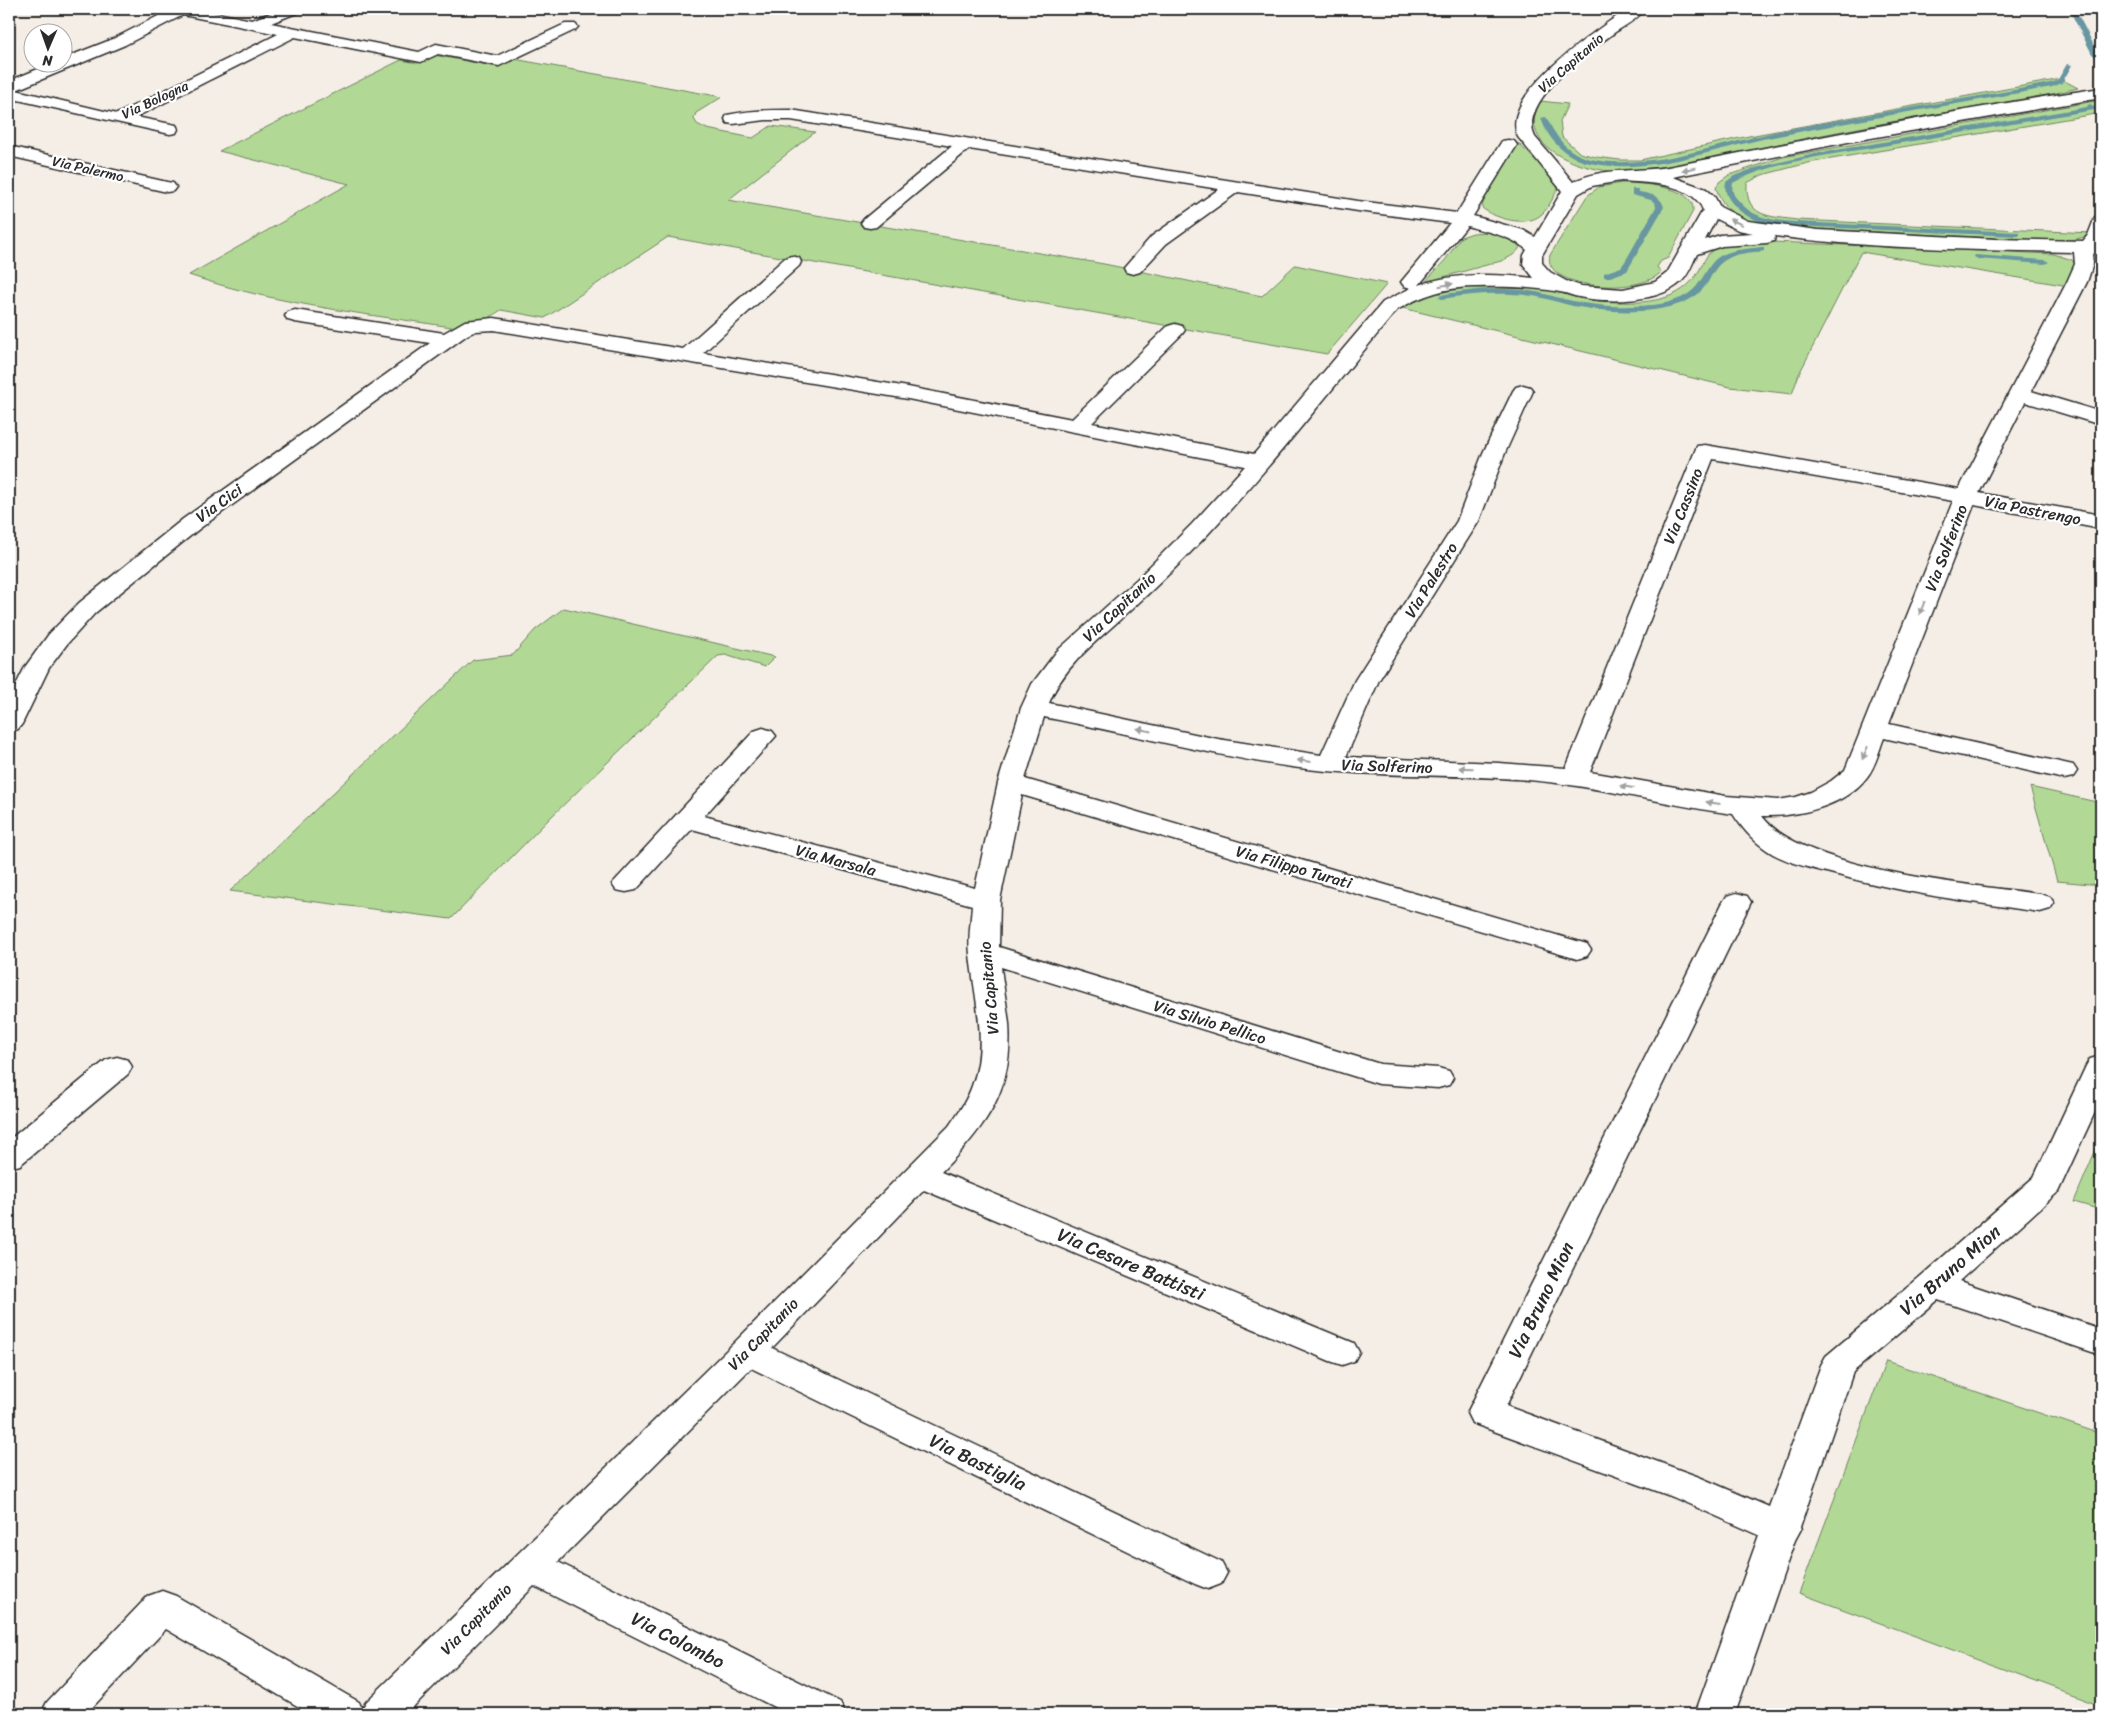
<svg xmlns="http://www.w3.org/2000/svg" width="2110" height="1723" viewBox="0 0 2110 1723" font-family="Sriracha,sans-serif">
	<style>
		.green { fill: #b1d995; stroke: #6e8260 }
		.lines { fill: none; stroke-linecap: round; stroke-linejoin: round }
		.stream { fill: #6896a1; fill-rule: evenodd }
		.minor-casing { stroke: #2b2b2b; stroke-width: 3 }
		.minor { fill: #fff; fill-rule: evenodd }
		.oneway { fill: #a0a0a0 }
		.labels { text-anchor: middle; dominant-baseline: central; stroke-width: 4.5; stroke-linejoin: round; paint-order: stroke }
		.far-street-label { font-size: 14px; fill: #2b2b2b; stroke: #fff }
		.street-label { font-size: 16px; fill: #2b2b2b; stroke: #fff }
		.near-street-label { font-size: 19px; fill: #2b2b2b; stroke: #fff }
	</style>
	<rect width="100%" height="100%" fill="#f5eee6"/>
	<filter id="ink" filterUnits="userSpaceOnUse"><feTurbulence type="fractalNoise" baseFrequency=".02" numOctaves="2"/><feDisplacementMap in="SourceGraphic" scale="10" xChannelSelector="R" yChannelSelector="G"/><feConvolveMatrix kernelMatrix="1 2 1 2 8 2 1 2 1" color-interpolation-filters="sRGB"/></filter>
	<g filter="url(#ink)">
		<path class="green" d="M434,55l64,12 16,-8 208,38 -26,16 -2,6 3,5 10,5 46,9 18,-12 44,6 -87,68 376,64 158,32 33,-31 92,19 -60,70 -659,-117 -123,81 -44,-8 -30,20c-94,-15 -192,-24 -282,-55l160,-91 -130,-33 182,-91 17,3z
			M2061,79l17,9 -26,6c-90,16 -180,30 -269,49 -53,11 -109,31 -164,29 -35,-2 -105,-22 -79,-71l28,3 -8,17 2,16 18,16 16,4 24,3h20l109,-24z
			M2101,100v13l-293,50 -46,12 -15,8c-2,35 23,33 50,37l294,13 -2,3 -18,4h-31l-261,-13c-30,-5 -52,-7 -63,-39l3,-6 10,-7 54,-18z
			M1518,143c13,14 33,28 41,44 -5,8 -10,21 -17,27 -15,14 -46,5 -60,-6 1,-14 28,-50 36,-65z
			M1622,183c17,0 74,3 71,28l-25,47 -7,3 -4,6 4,5c-21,24 -120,17 -111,-17l37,-59 12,-9z
			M1485,232l13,1 23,11c-3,10 -11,13 -20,17l-76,21 21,-23 15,-22 12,-4z
			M1799,243l255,11 18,6 4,5 -7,21 -208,-34 -62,122 -7,20 -62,-7 -328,-79c24,-25 104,-25 136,-20 13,2 25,6 37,9 21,4 43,6 65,5 26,-2 47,-9 60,-33 4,-7 7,-17 15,-20 22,-9 60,-7 84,-6z
			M564,608l211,49 -10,10 -40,-12 -7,1 -166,160 -101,103 -221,-28 243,-231 40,-5 22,-25z
			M2030,787l71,16v82l-44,-4z
			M2101,1137v73l-27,-8z
			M1886,1361l215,73v271l-302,-112z"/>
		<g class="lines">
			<path class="stream" d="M2069,9h6l23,44 3,3v5l-9,-7z
				M2067,64l5,1 -10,18 -10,4c-93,17 -186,31 -279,50 -58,11 -118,37 -178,27 -26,-4 -46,-21 -54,-46l5,-1c11,21 20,36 45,42 56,13 137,-18 194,-29 88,-17 177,-30 265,-47l7,-2z
				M2090,104l7,4 -3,2c-72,12 -145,25 -217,37 -42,7 -107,15 -144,36 -2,8 1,13 6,18 15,18 35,19 56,21l224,10v4h-3l-221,-10c-23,-2 -46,-3 -62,-22 -6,-7 -9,-13 -7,-22l8,-6 21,-8 64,-15 268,-46 1,-2z
				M1632,189h6l1,3c10,2 22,3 25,15l-37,64 -17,6h-6v-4l17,-6 5,-7 30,-53 -1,-4 -4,-3 -19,-5z
				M1761,247h3v4c-12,2 -26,1 -37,8 -10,5 -14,14 -19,23 -12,20 -34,25 -55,28 -26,3 -54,1 -80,-4 -13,-3 -27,-8 -40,-10 -31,-4 -61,-2 -91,3l-4,-2c6,-4 15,-4 22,-5 25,-4 51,-4 76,0 12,2 24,7 37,9 18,4 38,6 57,5 23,0 55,-2 69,-23 7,-10 11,-21 21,-27 12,-7 28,-7 41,-9z
				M1975,255l70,5 4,2 -4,2 -67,-5 -4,-2z"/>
			<g class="minor-casing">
				<path id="minor" d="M172,9h25l55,11 29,-11h20l-2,3 -28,11 148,29 17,-8 61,12 68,-32h10l3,3 -3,3 -76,36 -61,-12 -17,8 -126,-25 -159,80 40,8 2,4 -2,4 -6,1 -161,-36v-17l46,-19h7v-3l51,-20zM183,15l95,19 -161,80 -101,-24 109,-45z
					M1627,9h18c-7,10 -21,17 -31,24 -25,18 -97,69 -79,104l38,45c30,-16 68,-9 100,-16 142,-28 285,-57 428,-78v10l-253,44 -175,35 33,12 8,7 6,11 28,14 70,9 177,9 88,2 5,-6 7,-18 6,-1v37l-9,1 1,10 -6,18 -56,109 70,21v13l-76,-23 -46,91 122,22v14l-127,-24 -85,219 184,41 4,6 -4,6 -9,2 -180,-41c-5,12 -8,28 -17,39 -23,30 -70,40 -105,39 39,54 212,69 278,78l10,3 4,6 -4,6 -10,3c-69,-10 -138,-19 -206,-38 -20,-5 -42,-10 -61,-20 -17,-10 -30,-24 -40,-40 -68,-9 -135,-28 -204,-34 -79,-7 -159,-2 -237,-13 -84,-12 -165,-34 -248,-50l-19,62 562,165 4,6 -4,6 -10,3 -10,-3 -545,-161 -22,105 -1,47 381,117 58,4 11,3 4,7 -4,7 -11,3 -59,-4 -378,-117c2,19 6,38 8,57 5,66 -24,104 -68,148l413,171 5,9 -5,9 -12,4 -12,-4 -406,-171 -152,158 449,214 6,11 -6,11 -13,5 -13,-5 -444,-216 -193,194 282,140 6,12h-58l-254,-128 -128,128h-95l-145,-85 -80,85h-45l6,-12 101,-106 14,-5 14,5 183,106 3,7 4,-7 369,-360 214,-216c9,-13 19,-27 24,-43 15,-41 1,-87 -3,-129 -2,-16 1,-33 2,-49l-280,-76 -56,61 -10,2 -10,-2 -4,-6 142,-153 9,-3 9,3 4,5 -72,80 271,72 23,-105 23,-75 11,-24 25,-33 80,-72 55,-55 53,-58 -337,-67 -414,-69 -18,1 -9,4 -268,194 -104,84 -28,31 -18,24 -27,56 -4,5 -9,3v-33l16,-32 24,-33 30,-31 104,-84 247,-176 -135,-21 -7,-2 -3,-4 3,-4 7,-2 149,23 21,-12 29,-3 189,31 102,-91 7,-2 7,2 2,4 -2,4 -96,87 205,34 164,32 96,-93 7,-2 7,2 3,4 -3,4 -90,89 162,31 129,-152 28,-14 -7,-2 -3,-4 49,-59 -92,-12 -120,-19 -72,52 -26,28 -7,2 -7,-2 -2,-4 28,-32 67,-47 -250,-40 -93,78 -6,1 -6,-1 -3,-4 3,-4 88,-73 -161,-26h-25l-33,4 -6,-1 -2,-4 2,-4c21,-5 43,-5 64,-5l567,91 99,12 45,-72 6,-1 6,1 3,4 -44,71 50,14 12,7 27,-46 -44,-54c-21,-42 81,-108 109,-128zM1621,181c25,2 71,1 82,29l-36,63 -12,9 -32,7 -42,-3 -15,-5 -16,-9 -8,-9v-8l36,-61 14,-8zM1716,219l22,11 15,3 -33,2 -15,5zM1467,226c20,6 43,9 60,24l-3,5 -1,9 11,14c-37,-4 -79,-6 -115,7zM1775,236c99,13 200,14 299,16l1,12 -8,18 -108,207 -254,-44 -8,1 -131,322 -67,-5 -153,-6 33,-77 100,-159 26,-68 28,-62 -3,-4 -7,-2 -7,2 -3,4 -30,62 -26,68 -102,159 -34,75 -103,-16 -169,-36c16,-40 53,-66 84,-95 26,-24 52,-49 76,-75 66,-71 126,-148 188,-223 25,-15 50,-23 79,-23 28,-1 57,0 84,5 7,1 13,4 19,5 28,6 81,6 103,-16 7,-7 11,-19 15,-27l25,-8 45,-3 7,-2zM1713,459l240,42 -108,269 -14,11 -20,11 -15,5 -18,3 -52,-4 -136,-24z
					M9,146l158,36 6,1 3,4 -3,4 -6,1 -158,-36z
					M1737,893l10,3 4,6 -245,504 193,71 70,30 52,-142 5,-9 95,-80 113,-99 52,-111 4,-7 11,-3v43l-43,93 -99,89 142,48v26l-163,-55 -85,72 -53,155 1,2 -6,11 -60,174h-40l64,-179 -86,-38 -201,-74 -5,-10 256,-511 4,-6z
					M117,1057l11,3 4,7 -4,7 -108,91 -11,3v-28l97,-80z"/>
			</g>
			<use href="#minor" class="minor"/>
		</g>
		<defs><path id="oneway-solid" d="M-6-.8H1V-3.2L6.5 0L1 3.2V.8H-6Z" transform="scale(1.25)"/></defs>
		<g class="oneway">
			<use href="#oneway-solid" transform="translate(1689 169) rotate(169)"/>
			<use href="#oneway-solid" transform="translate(1736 222) rotate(-156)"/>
			<use href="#oneway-solid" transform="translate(1446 285) rotate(-10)"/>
			<use href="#oneway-solid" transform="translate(1922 608) rotate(111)"/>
			<use href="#oneway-solid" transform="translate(1144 730) rotate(-168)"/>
			<use href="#oneway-solid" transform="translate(1865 753) rotate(113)"/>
			<use href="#oneway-solid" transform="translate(1304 761) rotate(-173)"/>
			<use href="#oneway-solid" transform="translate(1466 768) rotate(-179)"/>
			<use href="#oneway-solid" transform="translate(1627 787) rotate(-170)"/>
			<use href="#oneway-solid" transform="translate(1713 803) rotate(-172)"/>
		</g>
	</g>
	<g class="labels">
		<g class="far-street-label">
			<text transform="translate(1571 63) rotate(-41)">Via Capitanio</text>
			<text transform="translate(155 100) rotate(-25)">Via Bologna</text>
			<text transform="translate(88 169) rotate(13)">Via Palermo</text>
		</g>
		<g class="street-label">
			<text transform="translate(219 503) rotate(-36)">Via Cici</text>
			<text transform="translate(1683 506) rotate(-68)">Via Cassino</text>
			<text transform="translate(2033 510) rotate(11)">Via Pastrengo</text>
			<text transform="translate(1946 548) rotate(-69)">Via Solferino</text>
			<text transform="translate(1431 580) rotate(-58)">Via Palestro</text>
			<text transform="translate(1119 607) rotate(-43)">Via Capitanio</text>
			<text transform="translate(1387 766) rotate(2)">Via Solferino</text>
			<text transform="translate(836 860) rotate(15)">Via Marsala</text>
			<text transform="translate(1294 867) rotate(16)">Via Filippo Turati</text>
			<text transform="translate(989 988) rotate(-95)">Via Capitanio</text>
			<text transform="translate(1210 1022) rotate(17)">Via Silvio Pellico</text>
			<text transform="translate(763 1334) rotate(-46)">Via Capitanio</text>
			<text transform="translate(476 1619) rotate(-45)">Via Capitanio</text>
		</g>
		<g class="near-street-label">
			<text transform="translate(1131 1264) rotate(23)">Via Cesare Battisti</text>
			<text transform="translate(1950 1270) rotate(-41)">Via Bruno Mion</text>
			<text transform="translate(1541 1300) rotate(-64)">Via Bruno Mion</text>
			<text transform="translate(978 1462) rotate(26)">Via Bastiglia</text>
			<text transform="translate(678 1640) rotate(27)">Via Colombo</text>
		</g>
	</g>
	<rect width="2110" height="1723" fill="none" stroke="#fff" stroke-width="30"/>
	<rect x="15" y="15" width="2080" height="1693" fill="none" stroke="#2b2b2b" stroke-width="2" filter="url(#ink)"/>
	<g transform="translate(48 48) rotate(182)"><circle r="24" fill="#ffffff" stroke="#aaaaaa"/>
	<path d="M0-4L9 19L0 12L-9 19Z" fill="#2b2b2b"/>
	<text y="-8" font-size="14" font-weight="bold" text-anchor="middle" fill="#2b2b2b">N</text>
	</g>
</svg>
